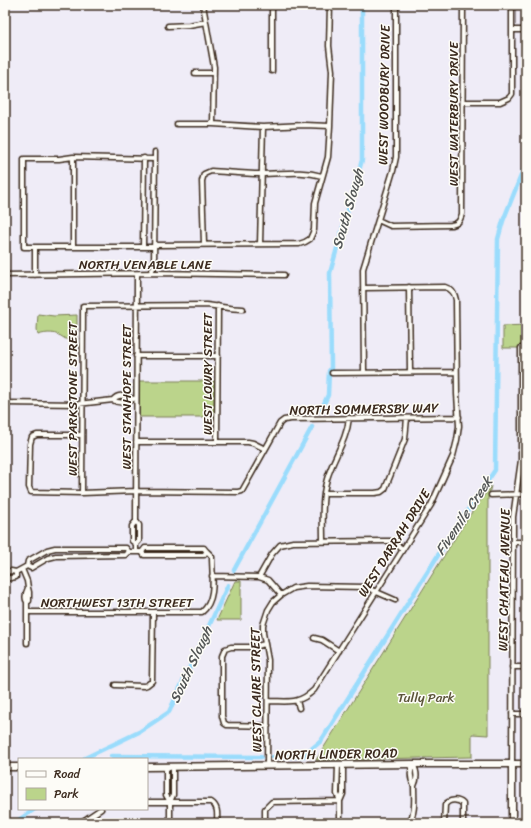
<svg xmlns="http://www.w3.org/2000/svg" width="531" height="828" viewBox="0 0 531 828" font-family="Sriracha,sans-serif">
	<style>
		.green { fill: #bbd48b; stroke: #7b7f54 }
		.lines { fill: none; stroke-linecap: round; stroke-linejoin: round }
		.canal { stroke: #9adcfc; stroke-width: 4.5 }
		.street-casing { stroke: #3b2a1e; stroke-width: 7 }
		.secondary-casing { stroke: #3b2a1e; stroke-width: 9 }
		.street { stroke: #fdfcf7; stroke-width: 4 }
		.secondary { stroke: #fdfcf7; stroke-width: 6 }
		.labels { text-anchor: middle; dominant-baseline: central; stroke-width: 3; stroke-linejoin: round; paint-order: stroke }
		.street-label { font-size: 13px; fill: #3b2a1e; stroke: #fdfcf7 }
		.park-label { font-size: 13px; fill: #5b5439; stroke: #fdfcf7 }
		.water-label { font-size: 14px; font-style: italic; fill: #535656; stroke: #fdfcf7 }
	</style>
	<rect width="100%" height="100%" fill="#efecf7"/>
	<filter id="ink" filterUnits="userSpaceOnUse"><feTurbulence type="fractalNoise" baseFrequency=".025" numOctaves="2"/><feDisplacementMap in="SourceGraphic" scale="8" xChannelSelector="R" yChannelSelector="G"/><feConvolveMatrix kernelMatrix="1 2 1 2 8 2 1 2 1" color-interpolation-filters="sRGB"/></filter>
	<g filter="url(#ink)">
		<path class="green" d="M38,314l16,2 23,-1v27c-6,0 -8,-1 -13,-4 -8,-6 -17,-6 -26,-3l-1,-6z
			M526,325v23h-23v-22z
			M139,381h75v36h-75z
			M491,486l-3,12v237l-16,-1v23l-156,3 151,-241z
			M235,581h6v39h-24z"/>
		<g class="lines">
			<path class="canal" d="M321,410l7,-15 1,-24 2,-3 -1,-95 32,-113v-155
				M234,570l78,-143
				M111,756l150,1
				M273,757l30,-1 18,-15 126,-200 48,-71 3,-231 5,-18 23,-58
				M85,758l54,-26 30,-20 59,-127
				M14,823l21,-14"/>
			<g class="street-casing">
				<path id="street" d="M203,5l11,62 -1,57
					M168,26l21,-1 17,-3
					M512,30h14
					M272,71v-66
					M195,73h19
					M463,102h37l9,-4 3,-4v-89
					M177,124h36l50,3 41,-2 26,1
					M73,157v90
					M378,220l13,6 60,-1c7,-1 9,-4 11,-11l1,-209
					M204,244l-2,-63 2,-7 7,-3c17,1 33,3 50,3 21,0 40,-4 61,2
					M260,244l3,-117
					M154,245l145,-1 6,-2 5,-3 4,-9 1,-27 13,-46 2,-31 2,-55 -3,-25 1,-41
					M35,247v28
					M143,247l1,-89
					M154,247h-130v-88h35l14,-2 82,2
					M150,273l4,-6 1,-115
					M5,275l152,-2 127,2
					M409,287l1,85
					M136,356h82
					M364,372l-1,-103 30,-98 3,-14v-152
					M332,373l124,-1
					M113,400c6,4 14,3 20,-1
					M5,403l73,1 35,-4c7,-9 15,-1 23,-1
					M82,435h-45l-5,2 -2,7 -1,43 2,5 51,1 54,-2 102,1 4,-1 38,-68 4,-3 7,-1 168,-2
					M136,442h112l5,1 12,6
					M217,442l1,-136
					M82,493l1,-187 123,-1c12,1 24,4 37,4
					M324,493h51l6,-1 4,-3 20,-50 2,-21
					M491,495l35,-1
					M136,521l1,-247
					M323,541c0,-20 -2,-42 4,-62 6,-21 20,-39 22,-61
					M513,542h13
					M136,552v-8l3,-3v-16l-3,-4 -4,5v15l4,3
					M27,566l4,2 17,-10 8,-2 70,-1 3,-3h13
					M22,569l5,12 1,7
					M5,572l6,-1 5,1
					M212,576l47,1 9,3 13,15
					M259,577l13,-23 8,-9 13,-3 91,-1h6l13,8
					M5,579l11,-2v-5l11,-6 1,-5 19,-11 8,-2h71l3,4
					M28,588l1,4v9l-2,1c-3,-4 -1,-10 1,-14z
					M27,602v41
					M27,612h175c15,-12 10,-38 10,-55 -2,-4 -6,-5 -8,-9h-59l-3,4 2,3h60l2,-3
					M314,638l8,2 17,11
					M265,644l-13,3h-21l-6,2 -3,7v60l2,7 3,2 41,1
					M512,667h14
					M115,685l29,1 3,-1 5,-4 1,-68
					M268,701c20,0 30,4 46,-11l117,-185 22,-49 4,-16 2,-14 -2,-32 -1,-94c-1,-7 -4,-11 -11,-13l-82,1
					M297,701l2,7
					M512,714h14
					M413,764c4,7 5,14 1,22 -4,-7 -4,-15 -1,-22z
					M512,764l1,-247 8,-57v-112
					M338,765l-1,29 3,7 3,-7v-29
					M267,766l1,-106 -5,-27v-8l5,-15 5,-8 8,-7 12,-7 14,-2 58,1 30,13
					M166,767v28l4,7 3,-7v-28
					M147,802h64c8,5 6,13 6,21
					M170,802v21
					M80,823l21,-14
					M265,823v-14l7,-7 68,-1v22
					M409,823c7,-12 5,-24 5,-37
					M444,823l1,-18c4,-6 13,-6 18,-1v19"/>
			</g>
			<g class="secondary-casing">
				<path id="secondary" d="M512,764v59
					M5,767h14
					M147,767l266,-3h113"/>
			</g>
			<use href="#street" class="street"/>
			<use href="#secondary" class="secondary"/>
		</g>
	</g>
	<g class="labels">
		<g class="street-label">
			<text transform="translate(384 95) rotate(-89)">WEST WOODBURY DRIVE</text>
			<text transform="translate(453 114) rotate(-90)">WEST WATERBURY DRIVE</text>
			<text x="145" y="264">NORTH VENABLE LANE</text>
			<text transform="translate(207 374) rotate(-90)">WEST LOWRY STREET</text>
			<text transform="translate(126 397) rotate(-90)">WEST STANHOPE STREET</text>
			<text transform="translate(72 399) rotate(-90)">WEST PARKSTONE STREET</text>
			<text transform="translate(364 409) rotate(-1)">NORTH SOMMERSBY WAY</text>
			<text transform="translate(394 543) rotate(-58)">WEST DARRAH DRIVE</text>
			<text transform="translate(504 580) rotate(-89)">WEST CHATEAU AVENUE</text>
			<text x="117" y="602">NORTHWEST 13TH STREET</text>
			<text transform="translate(256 690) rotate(-91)">WEST CLAIRE STREET</text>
			<text transform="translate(336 754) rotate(-1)">NORTH LINDER ROAD</text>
		</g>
		<g class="park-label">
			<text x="426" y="697">Tully Park</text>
		</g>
		<g class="water-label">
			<text transform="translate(348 209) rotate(-74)">South Slough</text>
			<text transform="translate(464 516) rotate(-56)">Fivemile Creek</text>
			<text transform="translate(191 665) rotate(-65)">South Slough</text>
		</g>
	</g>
	<rect width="531" height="828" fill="none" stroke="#fdfcf7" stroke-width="20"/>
	<rect x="10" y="10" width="511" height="808" fill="none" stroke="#3b2a1e" stroke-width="1.5" filter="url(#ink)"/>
	<rect x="18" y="758" width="130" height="52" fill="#fdfcf7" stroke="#afa8a0"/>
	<rect x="26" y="771" width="20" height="6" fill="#fdfcf7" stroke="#afa8a0"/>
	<text x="54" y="778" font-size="12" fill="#3b2a1e">Road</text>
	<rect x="26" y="788" width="20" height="12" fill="#bbd48b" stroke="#afa8a0"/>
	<text x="54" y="798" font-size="12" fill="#3b2a1e">Park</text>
</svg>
